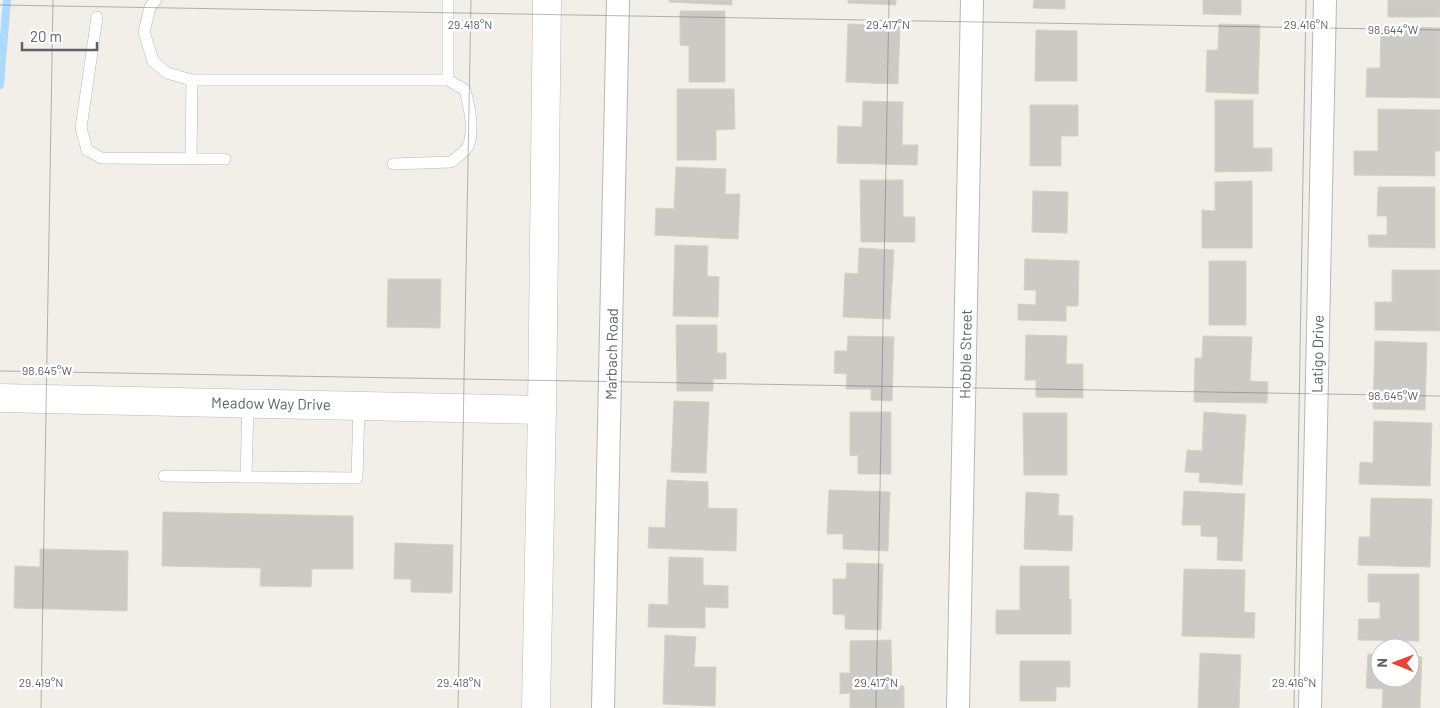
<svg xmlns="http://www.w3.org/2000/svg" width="1440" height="708" viewBox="0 0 1440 708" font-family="Barlow,sans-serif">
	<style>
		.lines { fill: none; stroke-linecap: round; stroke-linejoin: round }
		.stream { stroke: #aadaff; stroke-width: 8 }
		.building { fill: #cccac5; stroke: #d6d1c6 }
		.lane-casing { stroke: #b5b8bc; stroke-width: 12 }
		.street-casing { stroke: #b5b8bc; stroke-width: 24 }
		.secondary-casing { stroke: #b6babf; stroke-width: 29 }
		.lane { stroke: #fff; stroke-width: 11 }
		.street { stroke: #fff; stroke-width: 22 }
		.secondary { stroke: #fff; stroke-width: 28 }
		.ticks { fill: none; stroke: #5f6368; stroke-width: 1; stroke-opacity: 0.45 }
		.labels { text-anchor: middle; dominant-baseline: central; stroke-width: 5; stroke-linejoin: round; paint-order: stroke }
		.street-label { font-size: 15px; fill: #5f6368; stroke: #fff }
		.ticks-label { font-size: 12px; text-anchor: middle; fill: #5f6368; stroke: #fff; stroke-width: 5; stroke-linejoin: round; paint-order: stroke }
	</style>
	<rect width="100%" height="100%" fill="#f1efe8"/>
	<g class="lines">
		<path class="stream" d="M0,85l7,-85"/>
	</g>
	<path class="building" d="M669,0h63v5l-63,-3z
		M848,0h48v5l-48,-2z
		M1034,0h31v9l-32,-1z
		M1203,0h38v15l-38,-1z
		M1388,0h52v17h-52z
		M680,11h45v71h-36v-36l-9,-1z
		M848,24l52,2 -2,58 -52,-2z
		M1219,24l41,1 -2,69 -52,-2 1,-42h11z
		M1381,26l59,2v70l-74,-1 1,-29h13z
		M1036,30l41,1v50h-42z
		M677,89h57l1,40 -19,1v30h-39z
		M1215,100h38v48h19v23l-57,1z
		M863,101l40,1 -1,43h16l-1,20 -80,-2 1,-37 24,1z
		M1030,105h48v31h-17v30h-31z
		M1378,109l62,1v41h-5v25l-81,-1v-24h24z
		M676,167l50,2 -1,25h15l-2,45 -83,-4 1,-27 18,1z
		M860,180h43v37h12v25h-54z
		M1252,181v67h-50v-38l13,1v-29z
		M1378,187h57v61l-66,-1 -1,-12h19v-19h-10z
		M1033,191l35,1 -1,41 -35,-1z
		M675,245l33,1 -1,30 12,1 -1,40 -45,-1z
		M859,248l35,2 -4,69 -47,-2 2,-44 13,1z
		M1025,259l54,2 -1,45h-12v15l-48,-1v-16l18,1v-15h-12z
		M1209,261h37v64h-37z
		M1392,270h48v61l-65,-1v-28h17z
		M388,279h53l-1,49 -53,-1z
		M676,325h41v28h9v26h-13v12h-36z
		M1026,335l41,1 -1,28h17v34l-47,-1v-17h-11z
		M848,336l46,1 -2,64 -21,-1v-11h-25l1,-15 -13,-1 1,-22h12z
		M1203,336l49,1 -2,44 18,1 -1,21 -73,-1 1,-44h7z
		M1375,341l52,2 -2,67 -52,-1z
		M674,401l35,1 -3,71 -35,-1z
		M850,412h41v62h-33v-19l-8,1z
		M1204,412l42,3 -4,70 -43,-3 1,-9 -15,-1 2,-22 15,1z
		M1023,413h44v62h-43z
		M1374,421l58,2 -2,63 -71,-2 1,-22 13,1z
		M667,480l41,2v26l29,1 -1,42 -88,-3 1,-21 16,1z
		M829,490l61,2 -2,59 -45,-2v-15h-16z
		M1184,491l61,3 -3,67 -25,-1 1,-23 -17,-1v-11h-19z
		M1026,492l33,2 -1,21 15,1 -1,35 -48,-2z
		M1371,498l61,1 -2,68 -72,-2 1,-28h11z
		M163,512l190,4v53h-41l-1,18 -51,-1 1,-18 -99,-2z
		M395,543l58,2 -1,48 -41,-1v-13h-17z
		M40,549l88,2 -1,60 -113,-3 1,-42 25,1z
		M669,557l34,1v27l25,1v22l-23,-1v21l-57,-1 1,-23 19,1z
		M847,563l36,1 -2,66 -36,-1v-14l-12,-1v-35h13z
		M1020,566h49v33h2v35h-75v-24h24z
		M1184,569l61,1 -1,42 11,1 -1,25 -72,-2z
		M1368,574h51v67l-61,-1 1,-21h21v-17h-12z
		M665,635l31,2 -2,30h22l-1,39 -52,-2z
		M891,640l1,46h12v22h-54v-15l-10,1v-21h10v-32z
		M1200,653l41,2 -2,53h-41z
		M1368,654l12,1v23h30v-22l12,1 -2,51h-38l1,-19 -17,-1z
		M1020,661h50v26h-14v14h-36z"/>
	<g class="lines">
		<g class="lane-casing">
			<path id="lane" d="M156,0l-6,7 -6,25 9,29 14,12 25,7h256l17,10c4,15 10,41 3,56 -3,6 -12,12 -17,16l-58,2
				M448,0v80
				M97,17l-16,111 6,22 14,8 124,1
				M191,159l1,-79
				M248,403l-2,74 111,1 2,-73
				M164,476l82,1"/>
		</g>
		<g class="street-casing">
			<path id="street" d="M603,708l15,-708
				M958,708l14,-708
				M1310,708l15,-708"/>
		</g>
		<g class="secondary-casing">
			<path id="secondary" d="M0,398l542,12
				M536,708l6,-298 5,-410"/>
		</g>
		<use href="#lane" class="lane"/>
		<use href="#street" class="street"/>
		<use href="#secondary" class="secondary"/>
	</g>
	<path class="ticks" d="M0,5l1440,25M0,371l1440,25M41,708l12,-708M458,708l13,-708M876,708l13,-708M1294,708l12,-708"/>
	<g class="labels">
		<g class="street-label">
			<text transform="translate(611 354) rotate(-89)">Marbach Road</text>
			<text transform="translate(965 354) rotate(-89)">Hobble Street</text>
			<text transform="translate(1317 354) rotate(-89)">Latigo Drive</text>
			<text transform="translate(271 403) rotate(1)">Meadow Way Drive</text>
		</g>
	</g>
	<g class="ticks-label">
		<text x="470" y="29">29.418°N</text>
		<text x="888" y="29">29.417°N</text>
		<text x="1306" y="29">29.416°N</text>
		<text x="1393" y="34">98.644°W</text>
		<text x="47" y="375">98.645°W</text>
		<text x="1393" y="400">98.645°W</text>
		<text x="41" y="687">29.419°N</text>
		<text x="459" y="687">29.418°N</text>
		<text x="876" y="687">29.417°N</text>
		<text x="1294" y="687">29.416°N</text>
	</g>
	<g transform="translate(1395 663) rotate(271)"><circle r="24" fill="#ffffff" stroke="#bfc1c3"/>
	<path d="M0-4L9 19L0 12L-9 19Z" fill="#ea4335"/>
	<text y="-8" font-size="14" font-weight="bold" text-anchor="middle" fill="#5f6368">N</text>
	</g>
	<path d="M22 42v8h75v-8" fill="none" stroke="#5f6368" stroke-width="2.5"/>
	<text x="30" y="42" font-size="15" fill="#5f6368" stroke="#ffffff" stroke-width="4" paint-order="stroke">20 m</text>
</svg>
